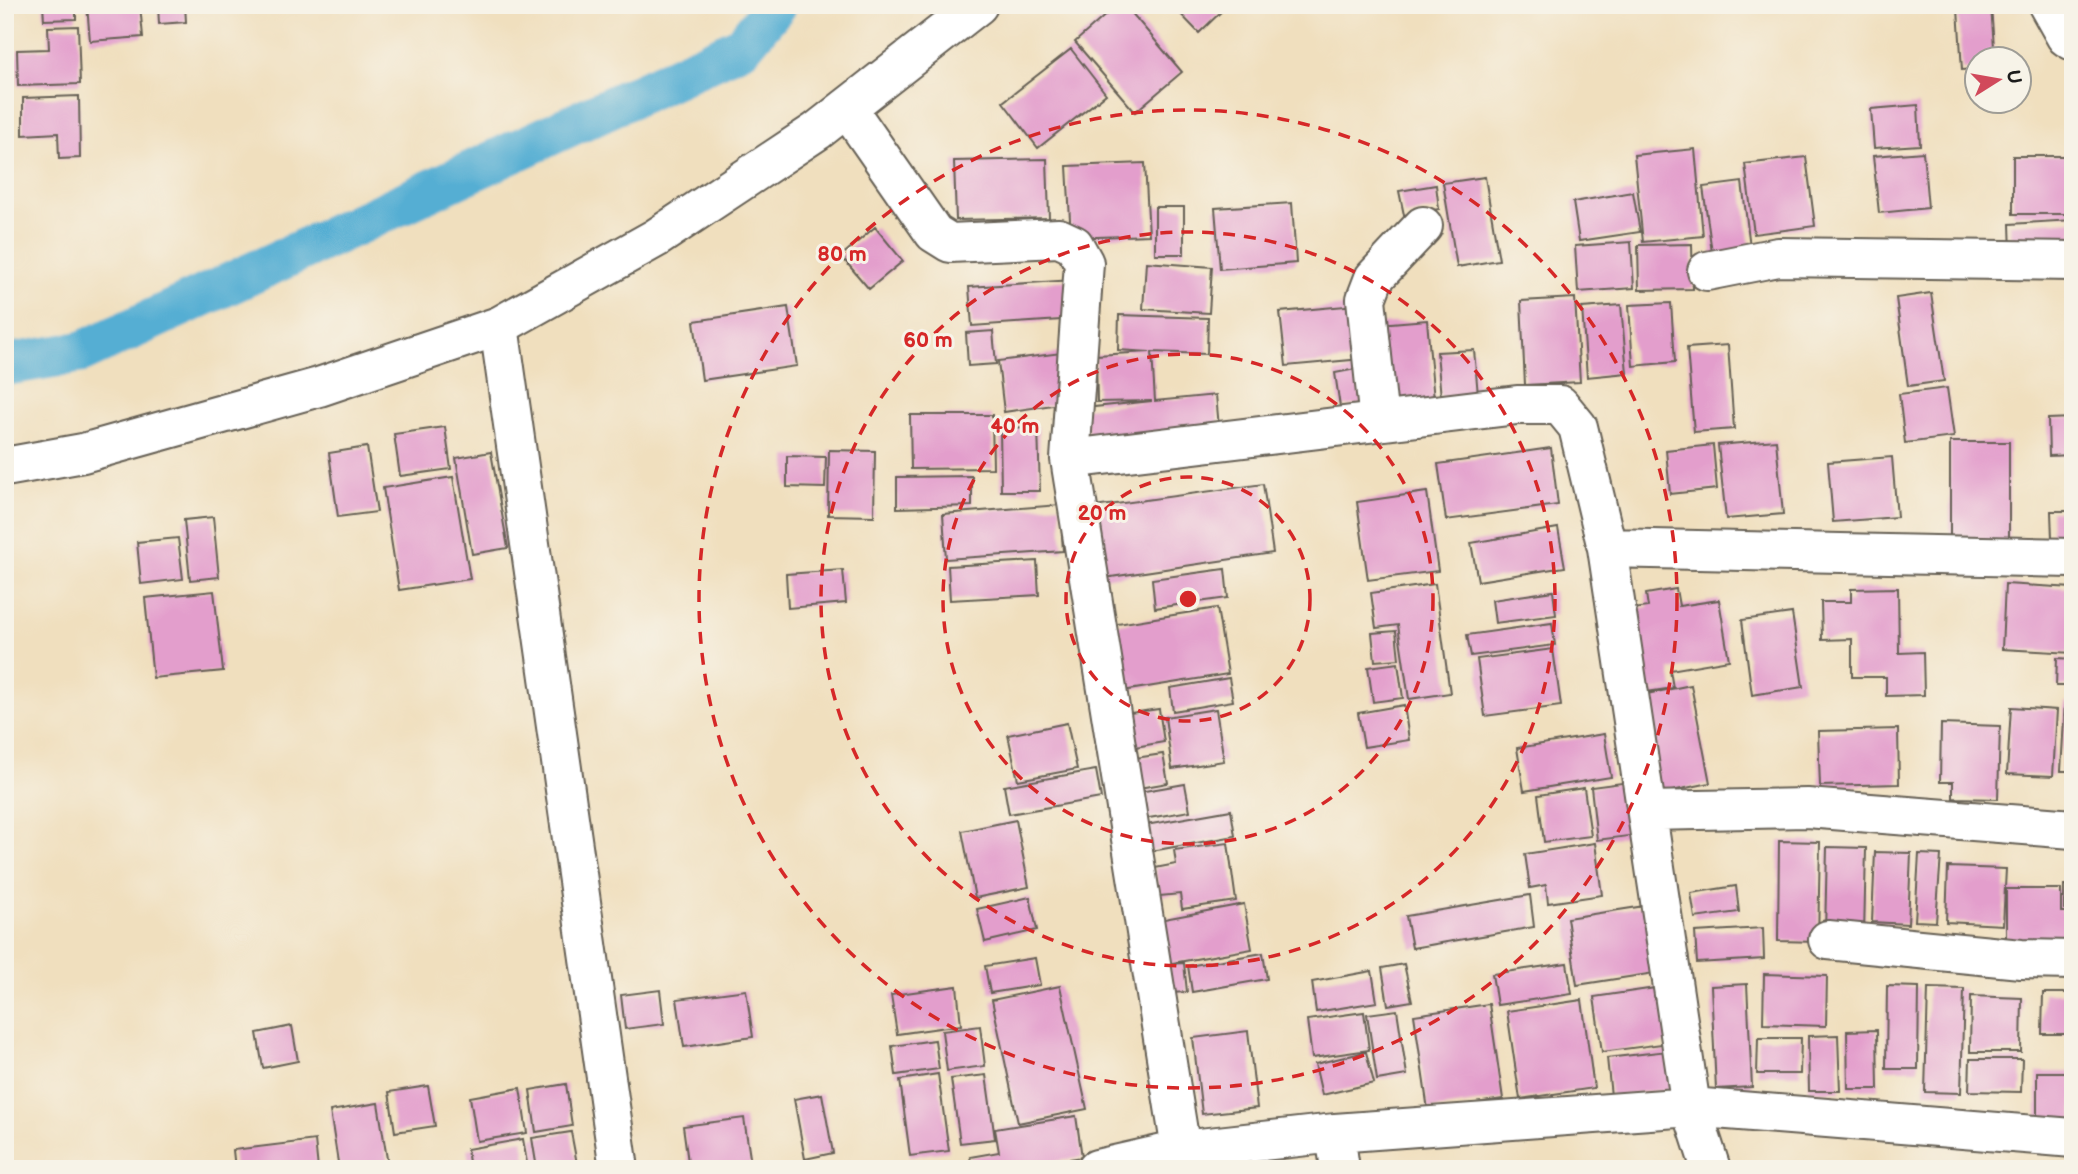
<svg xmlns="http://www.w3.org/2000/svg" width="2078" height="1174" viewBox="0 0 2078 1174" font-family="'Balsamiq Sans',sans-serif">
	<style>
		.lines { fill: none; stroke-linecap: round; stroke-linejoin: round }
		.canal { stroke: #55aed3; stroke-width: 42 }
		.building { fill: #e39ecc }
		.street-casing { stroke: #666055; stroke-width: 42 }
		.secondary-casing { stroke: #666055; stroke-width: 42 }
		.street { stroke: #fff; stroke-width: 38 }
		.secondary { stroke: #fff; stroke-width: 38 }
		.ring { fill: none; stroke: #d62828; stroke-width: 3.5; stroke-dasharray: 12 9 }
		.centre { fill: #d62828; stroke: #f7f3e8; stroke-width: 3.5 }
		.ring-label { font-size: 21px; text-anchor: middle; font-weight: bold; fill: #d62828; stroke: #f7f3e8; stroke-width: 6; stroke-linejoin: round; paint-order: stroke }
	</style>
	<rect width="100%" height="100%" fill="#f7f3e8"/>
	<filter id="ink" filterUnits="userSpaceOnUse"><feTurbulence type="fractalNoise" baseFrequency=".0143" numOctaves="2"/><feDisplacementMap in="SourceGraphic" scale="14" xChannelSelector="R" yChannelSelector="G"/><feConvolveMatrix kernelMatrix="1 2 1 2 8 2 1 2 1" color-interpolation-filters="sRGB"/></filter>
	<filter id="wash" filterUnits="userSpaceOnUse"><feTurbulence type="fractalNoise" baseFrequency=".00686" numOctaves="4" result="noise"/><feDisplacementMap in="SourceGraphic" scale="28" xChannelSelector="R" yChannelSelector="G"/><feGaussianBlur stdDeviation="1.57" result="paint"/><feColorMatrix in="noise" values="0 0 0 0 0 0 0 0 0 0 0 0 0 0 0 0 0 1.4 0 .05"/><feComposite in="paint" operator="in"/></filter>
	<g filter="url(#wash)">
		<rect width="100%" height="100%" fill="#f0dfbe"/>
		<g class="lines">
			<path class="canal" d="M5,365l77,-13 660,-306 34,-41"/>
		</g>
		<g id="blocks">
			<path class="building" d="M43,5h33v14l-32,1z
				M87,5h53l3,32 -53,4z
				M158,5h27l1,17 -27,2z
				M1117,5h8l57,67 -47,40 -60,-70z
				M1172,5h56l-29,28z
				M1995,5h35v3l-35,3z
				M1991,7l4,53h-19v9l-14,1 -4,-61z
				M78,26l2,58 -62,2 -1,-36 32,-1 -1,-22z
				M1071,49l35,45 -68,54 -35,-46z
				M79,96l1,62 -21,1 -1,-26 -35,2v-37z
				M1918,105l2,40 -46,3 -3,-39z
				M1695,149l8,87 -60,6 -9,-87z
				M1923,152l5,56 -49,5 -6,-57z
				M2013,156h60v58h-60z
				M1806,157l9,69 -61,8 -9,-70z
				M1047,159l2,59 -93,2 -2,-59z
				M1145,163l4,72 -78,3 -4,-72z
				M1485,177l14,83 -42,7 -14,-84z
				M1742,182l9,73 -38,5 -10,-73z
				M1436,185l3,24 -35,6 -5,-24z
				M1633,192l7,40 -61,9 -6,-39z
				M1292,203l4,60 -76,6 -5,-61z
				M1155,207h29v47h-29z
				M2073,220v30l-62,3 -1,-29z
				M875,227l28,34 -34,28 -28,-33z
				M1631,242l3,46 -56,4 -3,-46z
				M1692,244l1,45 -54,1 -1,-45z
				M1146,262l66,5 -3,46 -66,-4z
				M1073,280l3,39 -104,7 -3,-39z
				M1931,293l13,88 -36,5 -12,-88z
				M1575,298l5,84 -55,3 -4,-84z
				M1671,303l4,59 -42,4 -4,-61z
				M1356,305l6,54 -76,7 -6,-54z
				M1621,305l6,68 -40,4 -5,-69z
				M788,307l9,59 -95,14 -8,-59z
				M1119,315l89,3 -1,36 -55,-2 3,49 61,-6 4,43 -130,13 -5,-43 67,-7 -55,1 -1,-47 54,-3 -32,-2z
				M1427,320l8,92 -48,4 -8,-92z
				M993,331l3,33 -28,2 -2,-33z
				M1728,345l6,84 -40,3 -7,-84z
				M1474,350l4,45 -37,3 -4,-46z
				M1061,353l6,50 -63,9 -6,-51z
				M1356,369l6,35 -22,3 -5,-34z
				M1947,388l7,49 -49,6 -6,-49z
				M910,415h82l1,53 -82,1z
				M2073,418v37l-24,1 -1,-37z
				M445,427l6,42 -51,7 -6,-42z
				M1038,427l2,64h-39l-1,-63z
				M1776,440l7,74 -57,5 -8,-74z
				M1950,442h59v108h-59z
				M1713,445l4,44 -47,5 -4,-44z
				M367,447l10,65 -39,5 -9,-64z
				M1551,448l7,57 -112,15 -8,-56z
				M829,450l46,1 -1,65 -46,-1z
				M491,452l17,96 -36,6 -16,-96z
				M787,456l39,1 -1,31 -38,-1z
				M1892,457l5,60 -64,5 -5,-60z
				M972,476v30l-75,2v-31z
				M453,477l17,102 -71,11 -16,-102z
				M1263,484l10,69 -176,26 -11,-71z
				M1427,492l11,79 -70,9 -11,-78z
				M1060,505l3,46 -117,8 -3,-45z
				M2051,511h22v27l-21,1z
				M213,517l6,60 -29,3 -6,-60z
				M1558,528l7,39 -87,14 -7,-38z
				M178,538l5,41 -42,5 -4,-42z
				M1037,561l2,34 -89,5 -2,-34z
				M1225,569l3,29 -73,10 -3,-29z
				M843,570l3,33 -58,5 -2,-34z
				M1435,584l15,109 -41,6 -11,-74 -22,3 -5,-35z
				M2005,584l68,4v65l-71,-4z
				M1898,588l1,65 24,-1 1,43 -38,1v-19h-34v-38l-30,1 -1,-38h30v-13z
				M1676,589l3,17 40,-6 10,60 -59,10 3,18 -33,5 -14,-83 22,-3 -2,-13z
				M214,591l9,80 -70,7 -8,-80z
				M1553,591l3,24 -61,8 -3,-23z
				M1217,608l11,66 -112,18 -11,-66z
				M1792,613l11,74 -51,8 -10,-75z
				M1552,623l3,22 -84,11 -4,-21z
				M1396,631l3,28 -24,2 -3,-28z
				M1553,649l8,57 -76,10 -8,-57z
				M2057,658l16,1v27h-17z
				M1398,663l5,35 -30,4 -5,-35z
				M1229,678l4,23 -60,10 -3,-23z
				M1691,685l19,98 -53,11 -20,-98z
				M2065,702l8,1v68h-12z
				M1404,705l5,35 -45,7 -6,-34z
				M2011,707l46,3 -4,66 -46,-2z
				M1159,709l5,33 -29,5 -5,-34z
				M1216,709l8,52 -52,8 -7,-52z
				M1067,723l10,46 -59,11 -10,-45z
				M1941,724l59,2 -2,73 -45,-1v-16h-13z
				M1898,729l1,55 -79,2 -2,-55z
				M1604,734l7,43 -87,14 -7,-43z
				M1163,754l5,29 -35,6 -5,-30z
				M1096,770l5,28 -92,16 -5,-28z
				M1629,782l8,53 -40,5 -6,-53z
				M1185,784l5,27 -53,9 -4,-27z
				M1584,788l7,48 -47,6 -6,-47z
				M1231,810l4,26 -89,16 -6,-26z
				M1016,820l13,67 -54,11 -13,-67z
				M1779,841l41,1 -2,100 -40,-1z
				M1228,843l8,58 -54,8 -2,-15 -20,2 -5,-28 21,-4 -2,-14z
				M1595,843l7,52 -54,8 -2,-18 -16,3 -5,-34z
				M1827,847l39,1 -2,87 -39,-1z
				M1875,852l36,1 -3,71 -36,-2z
				M1919,854l22,1 -5,67 -21,-1z
				M1948,867l58,2 -3,56 -57,-3z
				M2064,885h9v24h-9z
				M1736,886l3,26 -44,6 -4,-25z
				M2006,889h55v23h12v43l-67,-1z
				M1530,895l4,32 -122,21 -6,-32z
				M1030,897l7,33 -52,12 -8,-33z
				M1244,904l8,45 -85,15 -8,-44z
				M1651,905l10,67 -84,13 -10,-67z
				M1763,928l1,31 -67,4 -2,-31z
				M1263,953l4,26 -75,13 -4,-26z
				M1035,958l5,27 -50,8 -5,-27z
				M1184,963l3,29 -17,1 -2,-29z
				M1567,963l5,31 -75,11 -5,-31z
				M1404,964l8,37 -24,4 -6,-37z
				M1372,971l5,31 -61,10 -4,-30z
				M1764,974l63,2 -1,50 -63,-2z
				M1747,984l5,103 -36,2 -5,-103z
				M957,986l4,39 -64,9 -6,-39z
				M1060,986l27,123 -69,14 -26,-123z
				M1669,986l8,56 -75,10 -8,-55z
				M1887,986l32,1 -1,82h-32z
				M1928,988l36,1 -3,104 -36,-1z
				M660,990l4,34 -39,5 -4,-34z
				M746,990l7,47 -69,10 -7,-48z
				M2043,993h30v41h-31z
				M1971,996l51,2 -1,54h-51z
				M1582,1000l12,88 -74,11 -13,-88z
				M1489,1004l14,95 -75,11 -14,-95z
				M1397,1010l10,65 -30,5 -10,-66z
				M1364,1012l5,38 -57,8 -5,-38z
				M292,1026l6,35 -35,7 -6,-35z
				M980,1026l5,40 -38,5 -5,-40z
				M1877,1030l1,59h-30l-1,-58z
				M1248,1031l9,77 -55,6 -9,-76z
				M1838,1035l2,56h-31l-1,-55z
				M1758,1038h43l-1,36h-43z
				M935,1040l4,29 -43,6 -4,-29z
				M1667,1051l4,38 -60,7 -4,-38z
				M1366,1052l8,31 -52,12 -7,-31z
				M1970,1059h52l-1,33 -52,-1z
				M2037,1072h36v54l-36,-1z
				M938,1074l11,77 -39,5 -10,-76z
				M986,1075l9,64 -35,4 -9,-64z
				M566,1084l6,42 -36,6 -6,-42z
				M428,1086l7,40 -40,6 -6,-40z
				M520,1088l7,45 -50,8 -7,-44z
				M822,1094l11,59 -28,6 -11,-60z
				M378,1103l10,62 -21,4h-28l-9,-58z
				M1076,1116l6,41 -73,12h-36l-3,-12 29,-5 -4,-23z
				M744,1118l7,46 -33,5h-29l-6,-43z
				M571,1132l7,37h-41l-5,-31z
				M523,1139l5,30h-58l-3,-20z
				M315,1140l3,29h-83l-2,-19z"/>
		</g>
	</g>
	<g filter="url(#ink)">
		<use href="#blocks" fill-opacity="0" stroke="#666055" stroke-width="2"/>
		<g class="lines">
			<g class="street-casing">
				<path id="street" d="M2048,5l18,32 7,4
					M847,108l87,125 16,10 109,-5 15,7 10,18 -14,196 111,691
					M1707,271l71,-14 295,4
					M499,326l120,843
					M1379,422l-13,-123 8,-21 49,-52
					M1070,459l447,-54h43l18,22 29,121
					M1647,811l160,-3 266,21
					M1828,940l193,19 52,1
					M1335,1133l5,36
					M1097,1169l84,-19 154,-17 356,-26 382,31
					M1711,1169l-20,-62 -84,-559 466,10"/>
			</g>
			<g class="secondary-casing">
				<path id="secondary" d="M5,467l78,-14 236,-66 180,-61 157,-88 161,-107 161,-126"/>
			</g>
			<use href="#street" class="street"/>
			<use href="#secondary" class="secondary"/>
		</g>
	</g>
	<g class="ring">
		<circle cx="1188" cy="599" r="122"/>
		<circle cx="1188" cy="599" r="245"/>
		<circle cx="1188" cy="599" r="367"/>
		<circle cx="1188" cy="599" r="489"/>
	</g>
	<circle cx="1188" cy="599" r="10" class="centre"/>
	<g class="ring-label">
		<text x="842" y="261">80 m</text>
		<text x="928" y="347">60 m</text>
		<text x="1015" y="433">40 m</text>
		<text x="1102" y="520">20 m</text>
	</g>
	<rect width="2078" height="1174" fill="none" stroke="#f7f3e8" stroke-width="28"/>
	<g transform="translate(1998 80) rotate(79)"><circle r="33" fill="#f7f3e8" stroke="#9f9d96" stroke-width="2"/>
	<path d="M0-5L12 26L0 18L-12 26Z" fill="#d1495b"/>
	<text y="-10" font-size="19" font-weight="bold" text-anchor="middle" fill="#1c1c1c">U</text>
	</g>
</svg>
